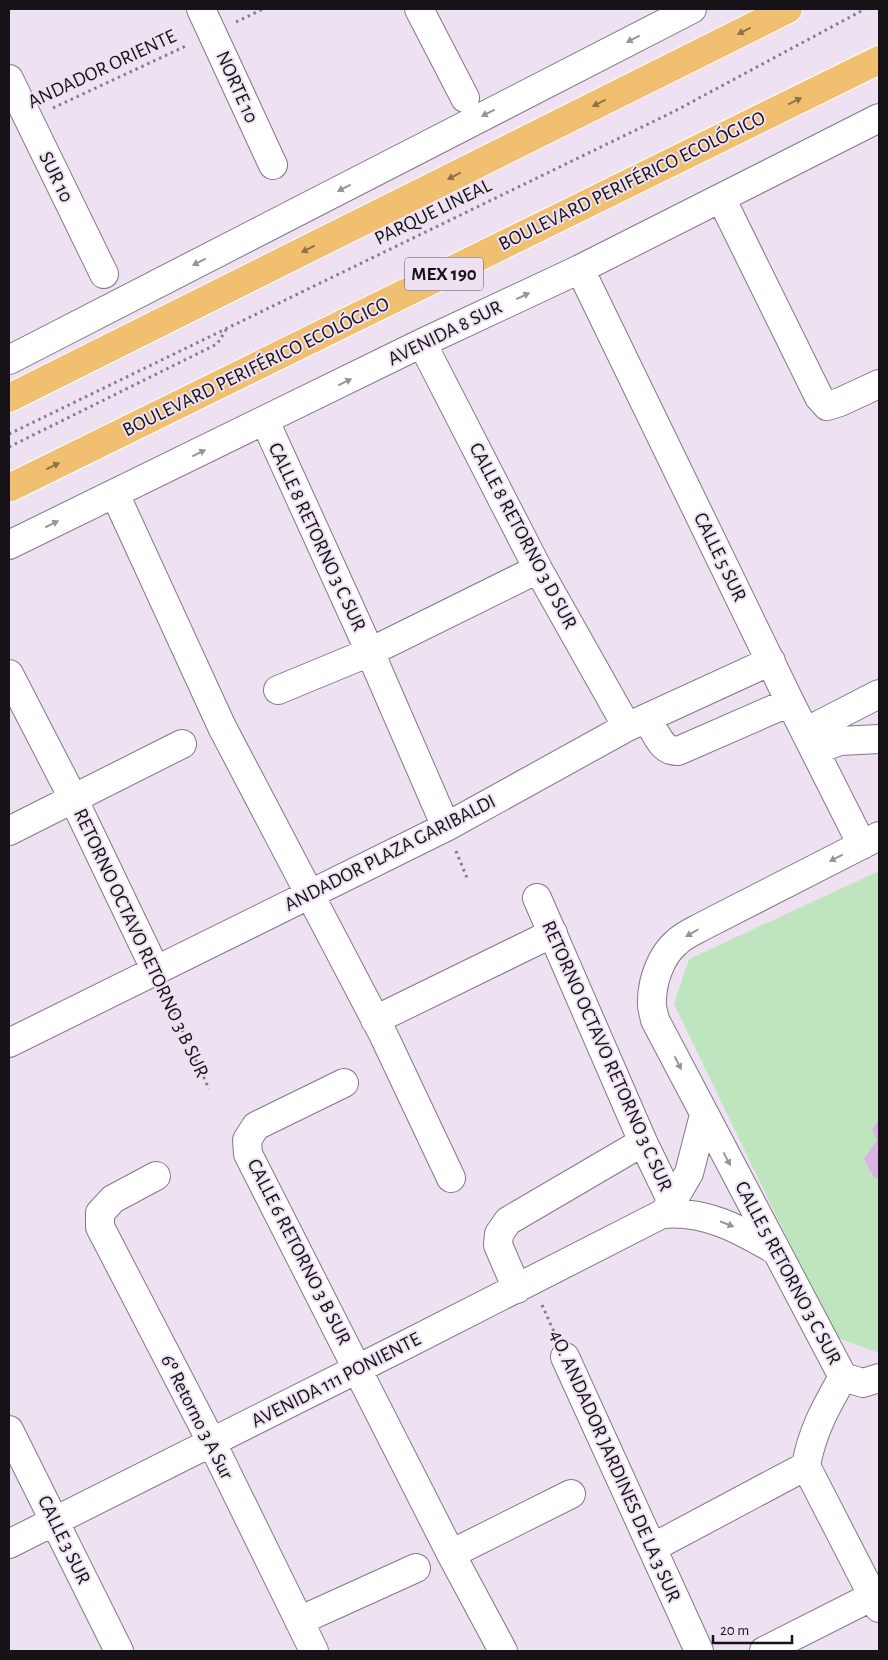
<svg xmlns="http://www.w3.org/2000/svg" width="888" height="1660" viewBox="0 0 888 1660" font-family="'Alegreya Sans',sans-serif">
	<style>
		.green { fill: #bfe5bf }
		.building { fill: #d9b3e4 }
		.lines { fill: none; stroke-linecap: round; stroke-linejoin: round }
		.minor-casing { stroke: #837886; stroke-width: 30 }
		.highway-casing { stroke: #fff; stroke-width: 30 }
		.path { stroke: #867d88; stroke-width: 3; stroke-dasharray: 2.5 4; stroke-linecap: butt }
		.minor { stroke: #fff; stroke-width: 28 }
		.highway { stroke: #f1bf70; stroke-width: 28 }
		.oneway { fill: #8e7148 }
		.oneway2 { fill: #969497 }
		.labels { text-anchor: middle; dominant-baseline: central; stroke-width: 4; stroke-linejoin: round; paint-order: stroke }
		.shield { fill: #eee1f2; stroke: #575059; stroke-width: 1 }
		.shield-label { font-size: 19px; font-weight: bold; fill: #161217 }
		.street-label { font-size: 20px; fill: #161217; stroke: #eee1f2 }
	</style>
	<rect width="100%" height="100%" fill="#eee1f2"/>
	<path class="green" d="M879,871v482l-44,-16 -161,-333 15,-45z"/>
	<path class="building" d="M879,1119v60l-5,-1 -10,-19 13,-19 -5,-10z"/>
	<g class="lines">
		<g class="minor-casing">
			<path id="minor" d="M201,9l72,156
				M419,9l46,89
				M9,79l95,195
				M721,198l98,199 8,9 13,-4 39,-18
				M580,269l210,433 72,143
				M422,343l116,226 89,158
				M9,360l683,-351
				M265,421l105,231 76,175
				M121,507l101,220 161,307 68,144
				M9,545l413,-202 158,-74 299,-151
				M9,674l64,124 82,171
				M278,690l92,-38 168,-83
				M647,718c8,13 14,34 31,33l112,-49
				M805,732l74,-38
				M815,750l25,-9 39,-2
				M9,831l173,-87
				M537,898l106,244 29,60 8,11
				M375,1020l178,-87
				M9,1043l437,-216 181,-100 144,-66
				M344,1083l-88,43 -9,14 1,14 203,400 52,97
				M156,1176l-43,23 -13,14v14l112,216 102,208
				M664,1212l8,-10 17,-29 15,-58
				M517,1289l-19,-44 1,-11 9,-13 135,-79
				M565,1357l134,294
				M843,1377l-188,-357c-1,-6 -4,-13 -3,-19 0,-20 9,-46 25,-59 7,-7 17,-11 26,-16l176,-90
				M843,1377c-17,30 -31,54 -37,89l73,142
				M843,1377l20,6 16,-5
				M9,1430l110,221
				M9,1544c218,-108 436,-219 653,-330 43,-4 77,15 113,36
				M652,1548l154,-82
				M451,1554l120,-60
				M299,1621l117,-53
				M764,1651l109,-55"/>
		</g>
		<g class="highway-casing">
			<path id="highway" d="M9,398l779,-389
				M9,488l870,-428"/>
		</g>
		<path class="path" d="M236,22l27,-13
			M53,108l135,-63
			M9,434l664,-322 192,-103
			M9,447l208,-103 9,-14
			M456,851l11,27
			M166,994l43,95
			M542,1305l13,29"/>
		<use href="#minor" class="minor"/>
		<use href="#highway" class="highway"/>
	</g>
	<defs><path id="oneway-solid" d="M-6-.8H1V-3.2L6.5 0L1 3.2V.8H-6Z" transform="scale(1.25)"/></defs>
	<g class="oneway">
		<use href="#oneway-solid" transform="translate(744 31) rotate(153)"/>
		<use href="#oneway-solid" transform="translate(795 101) rotate(-26)"/>
		<use href="#oneway-solid" transform="translate(599 103) rotate(153)"/>
		<use href="#oneway-solid" transform="translate(454 176) rotate(153)"/>
		<use href="#oneway-solid" transform="translate(308 249) rotate(153)"/>
		<use href="#oneway-solid" transform="translate(53 466) rotate(-26)"/>
	</g>
	<g class="oneway2">
		<use href="#oneway-solid" transform="translate(633 39) rotate(153)"/>
		<use href="#oneway-solid" transform="translate(488 113) rotate(153)"/>
		<use href="#oneway-solid" transform="translate(344 188) rotate(153)"/>
		<use href="#oneway-solid" transform="translate(199 262) rotate(153)"/>
		<use href="#oneway-solid" transform="translate(523 296) rotate(-25)"/>
		<use href="#oneway-solid" transform="translate(345 382) rotate(-26)"/>
		<use href="#oneway-solid" transform="translate(199 453) rotate(-26)"/>
		<use href="#oneway-solid" transform="translate(52 524) rotate(-26)"/>
		<use href="#oneway-solid" transform="translate(836 858) rotate(153)"/>
		<use href="#oneway-solid" transform="translate(692 933) rotate(150)"/>
		<use href="#oneway-solid" transform="translate(678 1063) rotate(63)"/>
		<use href="#oneway-solid" transform="translate(727 1159) rotate(62)"/>
		<use href="#oneway-solid" transform="translate(727 1224) rotate(21)"/>
	</g>
	<g class="labels">
		<rect class="shield" x="405" y="257.5" width="78" height="33" rx="4"/>
		<g class="shield-label">
			<text x="444" y="274">MEX 190</text>
		</g>
		<g class="street-label">
			<text transform="translate(102 69) rotate(-25)">ANDADOR ORIENTE</text>
			<text transform="translate(237 87) rotate(66)">NORTE 10</text>
			<text transform="translate(56 177) rotate(64)">SUR 10</text>
			<text transform="translate(632 181) rotate(-26)">BOULEVARD PERIFÉRICO ECOLÓGICO</text>
			<text transform="translate(433 212) rotate(-26)">PARQUE LINEAL</text>
			<text transform="translate(445 333) rotate(-26)">AVENIDA 8 SUR</text>
			<text transform="translate(256 367) rotate(-26)">BOULEVARD PERIFÉRICO ECOLÓGICO</text>
			<text transform="translate(523 536) rotate(62)">CALLE 8 RETORNO 3 D SUR</text>
			<text transform="translate(317 537) rotate(65)">CALLE 8 RETORNO 3 C SUR</text>
			<text transform="translate(720 557) rotate(64)">CALLE 5 SUR</text>
			<text transform="translate(390 853) rotate(-27)">ANDADOR PLAZA GARIBALDI</text>
			<text transform="translate(141 943) rotate(65)">RETORNO OCTAVO RETORNO 3 B SUR</text>
			<text transform="translate(607 1056) rotate(66)">RETORNO OCTAVO RETORNO 3 C SUR</text>
			<text transform="translate(299 1252) rotate(63)">CALLE 6 RETORNO 3 B SUR</text>
			<text transform="translate(788 1273) rotate(62)">CALLE 5 RETORNO 3 C SUR</text>
			<text transform="translate(336 1380) rotate(-27)">AVENIDA 111 PONIENTE</text>
			<text transform="translate(197 1417) rotate(63)">6º Retorno 3 A Sur</text>
			<text transform="translate(615 1466) rotate(66)">4O. ANDADOR JARDINES DE LA 3 SUR</text>
			<text transform="translate(64 1540) rotate(64)">CALLE 3 SUR</text>
		</g>
	</g>
	<rect width="888" height="1660" fill="none" stroke="#161217" stroke-width="20"/>
	<path d="M713 1635v8h79v-8" fill="none" stroke="#161217" stroke-width="2.5"/>
	<text x="720" y="1635" font-size="15" fill="#161217" stroke="#eee1f2" stroke-width="4" paint-order="stroke">20 m</text>
</svg>
